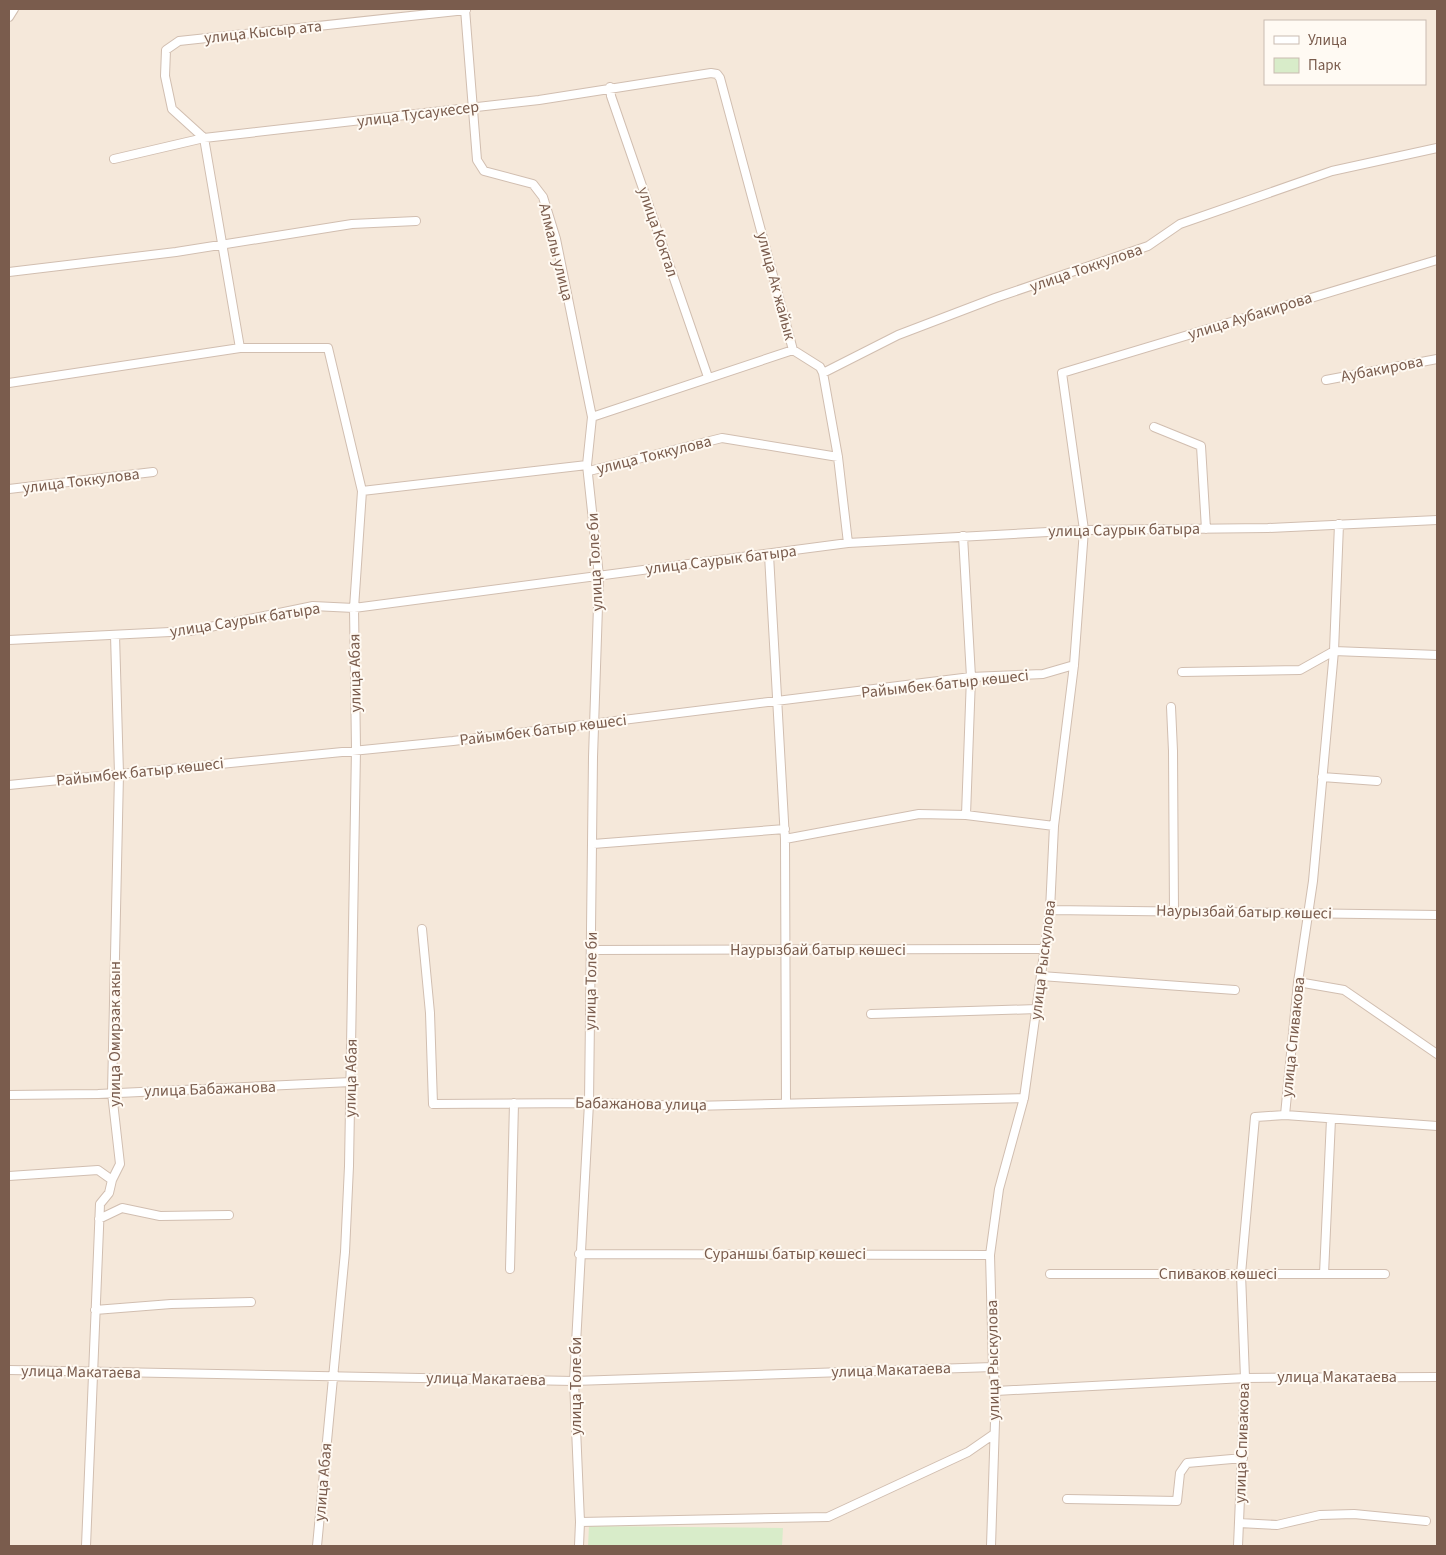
<svg xmlns="http://www.w3.org/2000/svg" width="1446" height="1555" viewBox="0 0 1446 1555" font-family="'Source Sans 3',sans-serif">
	<style>
		.residential { fill: #f5e8da; fill-rule: evenodd }
		.green { fill: #d8ecc9 }
		.lines { fill: none; stroke-linecap: round; stroke-linejoin: round }
		.street-casing { stroke: #d1beb0; stroke-width: 10 }
		.street { stroke: #fff; stroke-width: 8 }
		.labels { text-anchor: middle; dominant-baseline: central; stroke-width: 4; stroke-linejoin: round; paint-order: stroke }
		.street-label { font-size: 16px; fill: #7a5c4d; stroke: #fffaf3 }
	</style>
	<rect width="100%" height="100%" fill="#fdf6ec"/>
	<path class="residential" d="M9,9h1428v1537h-1428zM1265,21h160v63h-160z"/>
	<path class="green" d="M589,1526l194,2 -1,18h-194z"/>
	<g class="lines">
		<g class="street-casing">
			<path id="street" d="M465,9l12,151 7,11 49,13 10,13 13,42 36,178 -5,48 12,111 -6,181 -4,346 -15,278 6,141 -1,24
				M9,17l5,-8
				M610,87l1,9 97,281
				M114,159l90,-21 335,-38 172,-27 6,1 3,4 73,272 27,17 3,6 15,84 10,86
				M9,272l167,-20 176,-28 64,-3
				M823,373l75,-38 97,-37 153,-52 32,-22 152,-53 105,-23
				M1326,380l111,-21
				M9,383l231,-35
				M592,417l201,-67
				M1154,427l47,19 5,83
				M589,471l133,-33 116,19
				M9,489l144,-17
				M362,491l225,-26
				M963,536l8,141 -5,138
				M769,555l16,284 1,264
				M9,640l181,-9 123,-25 41,2 494,-65 236,-13 184,-2 169,-8
				M1182,672l118,-2 34,-19 5,-127
				M1171,707l2,44 1,160
				M1322,777l55,4
				M9,785l444,-44 518,-64 72,-3 31,-9
				M785,839l134,-25 47,1 88,11
				M593,844l192,-15
				M1050,910l387,5
				M422,929l8,84 3,91 156,-1 103,3 332,-8
				M592,950l453,-1
				M1041,976l194,14
				M1298,982l46,8 93,64
				M871,1014l166,-5
				M9,1095l89,-1 253,-12
				M1285,1115l152,11
				M9,1176l89,-6 14,10
				M99,1219l23,-11 38,8 69,-1
				M579,1254l411,1
				M510,1269l4,-166
				M1050,1274h335
				M1324,1274l7,-155
				M95,1310l76,-6 80,-2
				M9,1370l565,11 419,-14
				M996,1391l249,-13 192,-1
				M1067,1499l110,2 3,-28 7,-10 56,-5
				M580,1522l248,-5 140,-65 26,-18
				M1239,1523l38,2 43,-10 34,-1 72,7
				M86,1546l14,-342 9,-11 3,-13 8,-16 -8,-71 7,-319 -4,-139
				M317,1546l28,-294 4,-86 7,-417 -2,-141 8,-117 -34,-143h-88l-36,-210 -32,-29 -7,-33 1,-26 13,-9 287,-31
				M991,1546l5,-155 -3,-24 -3,-112 9,-66 25,-91 26,-188 4,-84 20,-161 10,-135 -22,-157 375,-113
				M1238,1546l7,-168 -4,-104 14,-157 30,-2 13,-133 15,-101 21,-230 103,4"/>
		</g>
		<use href="#street" class="street"/>
	</g>
	<g class="labels">
		<g class="street-label">
			<text transform="translate(263 32) rotate(-6)">улица Кысыр ата</text>
			<text transform="translate(418 114) rotate(-7)">улица Тусаукесер</text>
			<text transform="translate(658 232) rotate(71)">улица Коктал</text>
			<text transform="translate(556 252) rotate(76)">Алмалы улица</text>
			<text transform="translate(1086 268) rotate(-19)">улица Токкулова</text>
			<text transform="translate(776 286) rotate(75)">улица Ак жайык</text>
			<text transform="translate(1250 316) rotate(-17)">улица Аубакирова</text>
			<text transform="translate(1382 369) rotate(-11)">Аубакирова</text>
			<text transform="translate(654 455) rotate(-14)">улица Токкулова</text>
			<text transform="translate(81 481) rotate(-7)">улица Токкулова</text>
			<text transform="translate(1124 530) rotate(-1)">улица Саурык батыра</text>
			<text transform="translate(721 560) rotate(-7)">улица Саурык батыра</text>
			<text transform="translate(595 562) rotate(-93)">улица Толе би</text>
			<text transform="translate(245 620) rotate(-9)">улица Саурык батыра</text>
			<text transform="translate(355 673) rotate(-91)">улица Абая</text>
			<text transform="translate(945 684) rotate(-6)">Райымбек батыр көшесі</text>
			<text transform="translate(543 730) rotate(-7)">Райымбек батыр көшесі</text>
			<text transform="translate(140 772) rotate(-6)">Райымбек батыр көшесі</text>
			<text transform="translate(1244 912) rotate(1)">Наурызбай батыр көшесі</text>
			<text x="818" y="950">Наурызбай батыр көшесі</text>
			<text transform="translate(1043 960) rotate(-83)">улица Рыскулова</text>
			<text transform="translate(591 981) rotate(-89)">улица Толе би</text>
			<text transform="translate(115 1034) rotate(-90)">улица Омирзак акын</text>
			<text transform="translate(1293 1037) rotate(-84)">улица Спивакова</text>
			<text transform="translate(351 1078) rotate(-89)">улица Абая</text>
			<text transform="translate(210 1089) rotate(-2)">улица Бабажанова</text>
			<text transform="translate(641 1104) rotate(1)">Бабажанова улица</text>
			<text x="785" y="1254">Сураншы батыр көшесі</text>
			<text x="1218" y="1274">Спиваков көшесі</text>
			<text transform="translate(993 1360) rotate(-91)">улица Рыскулова</text>
			<text transform="translate(891 1370) rotate(-2)">улица Макатаева</text>
			<text transform="translate(81 1372) rotate(1)">улица Макатаева</text>
			<text x="1337" y="1377">улица Макатаева</text>
			<text transform="translate(486 1379) rotate(1)">улица Макатаева</text>
			<text transform="translate(576 1386) rotate(-90)">улица Толе би</text>
			<text transform="translate(1242 1443) rotate(-88)">улица Спивакова</text>
			<text transform="translate(323 1482) rotate(-85)">улица Абая</text>
		</g>
	</g>
	<rect width="1446" height="1555" fill="none" stroke="#7a5c4d" stroke-width="20"/>
	<rect x="1264" y="20" width="162" height="65" fill="#fffaf3" stroke="#cabbb1"/>
	<rect x="1274" y="36" width="25" height="8" fill="#ffffff" stroke="#cabbb1"/>
	<text x="1308" y="45" font-size="15" fill="#7a5c4d">Улица</text>
	<rect x="1274" y="58" width="25" height="15" fill="#d8ecc9" stroke="#cabbb1"/>
	<text x="1308" y="70" font-size="15" fill="#7a5c4d">Парк</text>
</svg>
